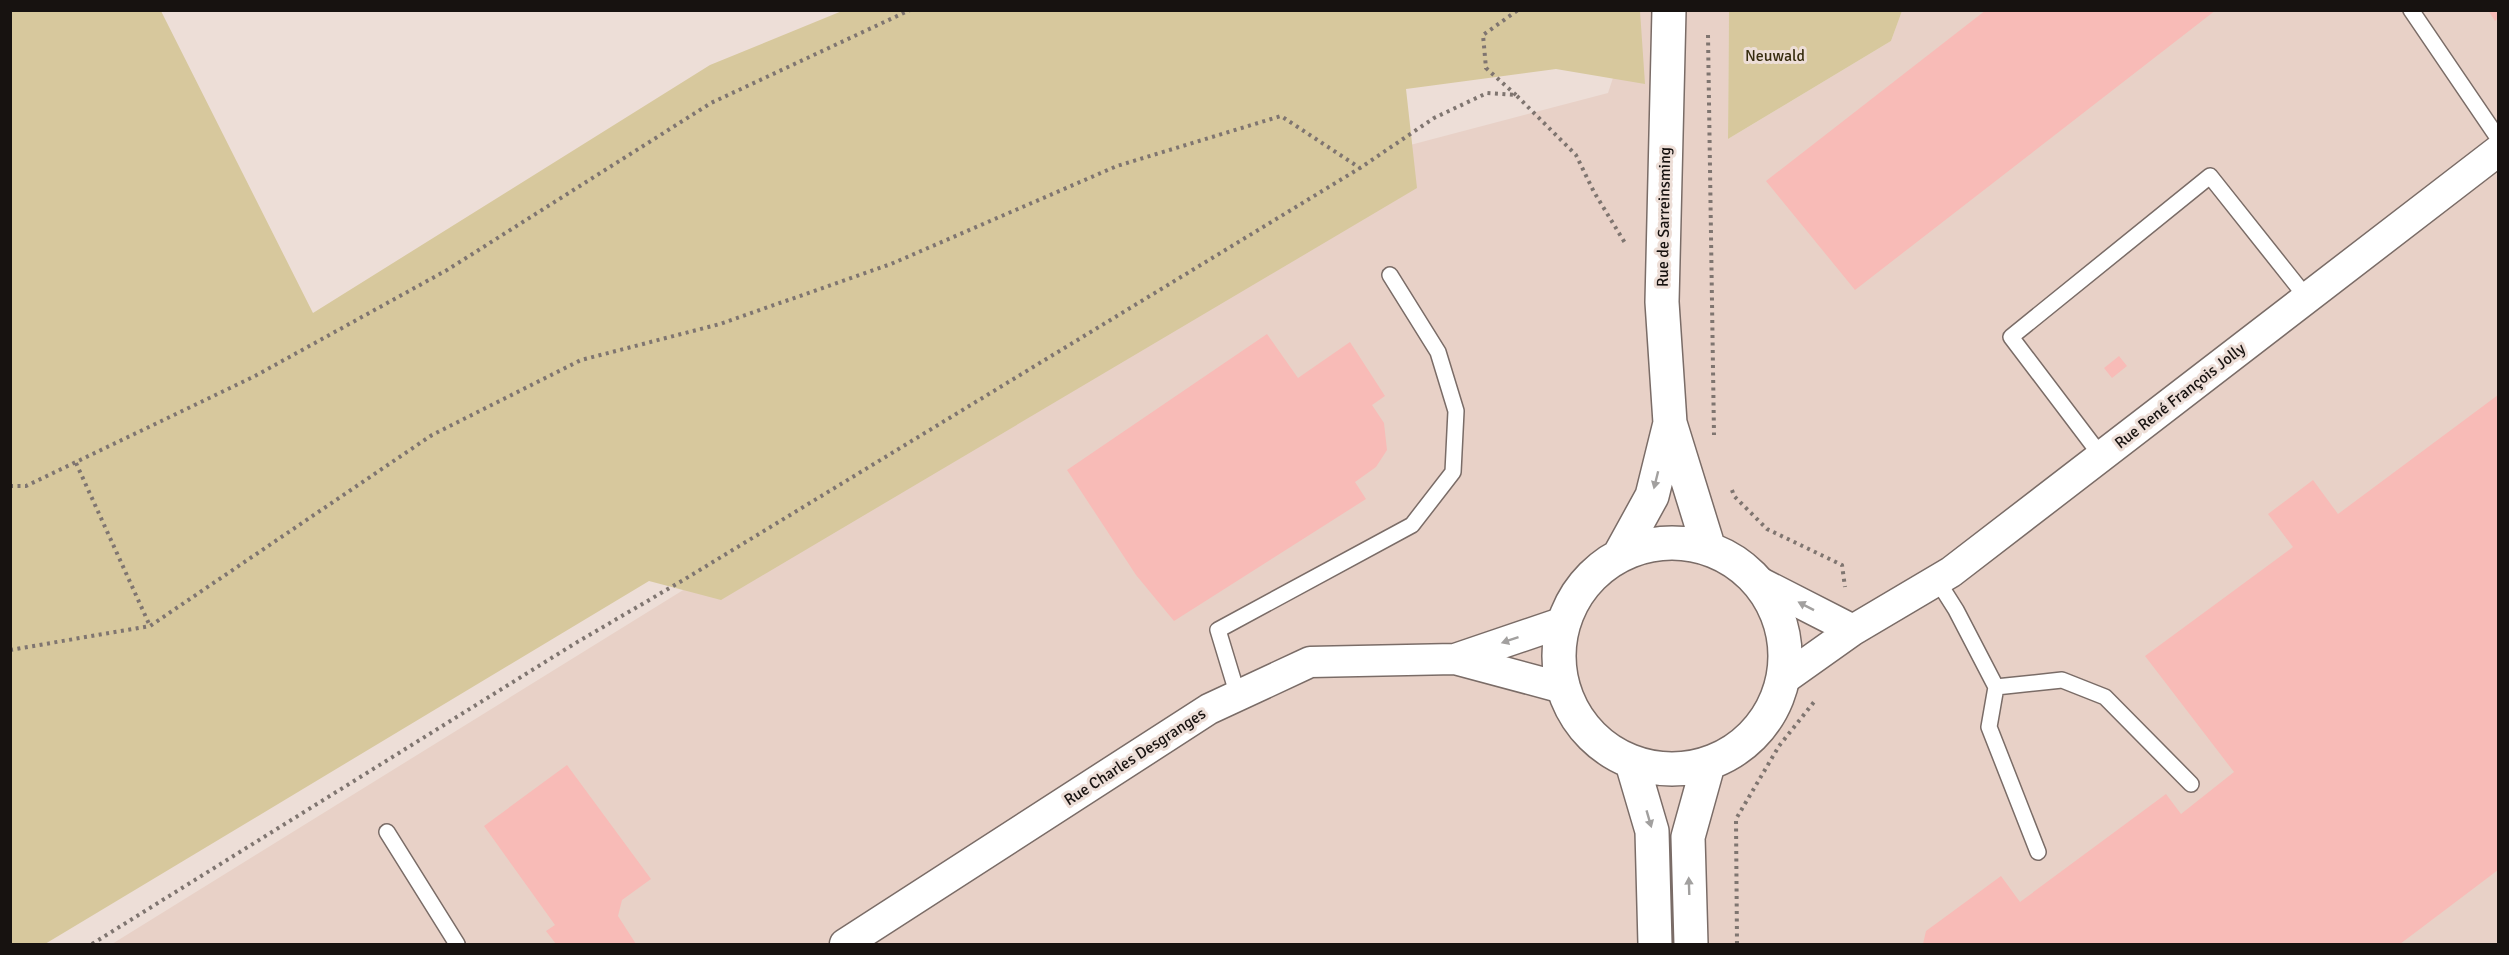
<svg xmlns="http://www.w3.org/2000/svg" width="2509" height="955" viewBox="0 0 2509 955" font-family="Signika,sans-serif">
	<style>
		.built { fill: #e8d1c7 }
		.green { fill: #d7c89d }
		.building { fill: #f8bbb7 }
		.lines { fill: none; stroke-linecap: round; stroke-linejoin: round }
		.service-casing { stroke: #7a6c67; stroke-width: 18 }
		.minor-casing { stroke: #7a6c67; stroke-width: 33 }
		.tertiary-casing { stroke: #7a6c67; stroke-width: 36 }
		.path { stroke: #7f7570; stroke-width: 4; stroke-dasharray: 3 4.5; stroke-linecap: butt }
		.service { stroke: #fff; stroke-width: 15 }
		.minor { stroke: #fff; stroke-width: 30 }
		.tertiary { stroke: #fff; stroke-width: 33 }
		.oneway { fill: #a2a09f }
		.labels { text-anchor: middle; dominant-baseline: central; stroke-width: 6; stroke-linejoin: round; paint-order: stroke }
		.park-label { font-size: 16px; fill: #362c0e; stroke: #edded7 }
		.street-label { font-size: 16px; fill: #171210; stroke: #edded7 }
	</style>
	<rect width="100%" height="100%" fill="#edded7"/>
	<path class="built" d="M1635,11h94l-1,128 163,-98 11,-30h596v933h-2386l1283,-795 213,-56z"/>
	<path class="green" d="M10,11h151l152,302 397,-248 132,-54h798l5,73 -89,-15 -150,20 11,99 -696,412 -72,-19 -604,363h-34z
		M1729,11v-1l173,1 -11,30 -163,98z"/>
	<path class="building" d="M1986,10h230l-361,280 -89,-109z
		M2488,10h10v8l-3,3z
		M1267,334l31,44 52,-36 35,54 -13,9 12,18 3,27 -11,17 -21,15 11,17 -192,122 -38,-46 -69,-105z
		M2119,356l8,10 -15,12 -8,-10z
		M2498,395v475l-98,74h-477l3,-13 75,-55 19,26 146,-108 15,20 53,-42 -89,-116 148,-109 -25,-33 45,-34 25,34z
		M567,765l84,114 -29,21 -4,16 18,28h-80l-10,-13 9,-6 -71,-99z"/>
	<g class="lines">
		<g class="service-casing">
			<path id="service" d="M2411,10l87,128
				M2102,457l-91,-120 199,-161 97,122
				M1937,580l19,30 40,77 -7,40 49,125
				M1996,687l66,-7 43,17 86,87
				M1238,696l-20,-66 194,-105 41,-53 3,-61 -18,-59 -48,-77
				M387,832l70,112"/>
		</g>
		<g class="minor-casing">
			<path id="minor" d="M1759,582l94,48
				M1455,659l109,-37
				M1784,679l69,-49 98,-58 547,-421
				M845,944l364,-235 101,-47 145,-3 108,29"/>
		</g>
		<g class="tertiary-casing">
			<path id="tertiary" d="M1669,10l-7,292 8,121 39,126
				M1559 656a113 113 0 1 1 226 0a113 113 0 1 1-226 0Z
				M1619,556l33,-60 18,-73
				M1632,763l20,68 3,113
				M1691,944l-3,-107 20,-72"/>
		</g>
		<path class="path" d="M1708,35l6,400
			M1516,95l-30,-27 -3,-33 35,-25
			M76,463l74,163
			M10,486h16l229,-110 192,-106 264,-167 199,-93
			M1732,490l2,6 33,33 75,36 3,22
			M10,650l140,-24 282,-191 149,-75 139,-36 171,-60 226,-98 164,-50 79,52
			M92,944l482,-300 111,-65 675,-411 74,-50 53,-25 29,2 60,60 18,37 31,51
			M1737,944l-1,-125 43,-73 35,-44"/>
		<use href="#service" class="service"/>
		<use href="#minor" class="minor"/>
		<use href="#tertiary" class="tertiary"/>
	</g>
	<defs><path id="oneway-solid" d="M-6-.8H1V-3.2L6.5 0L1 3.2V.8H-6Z" transform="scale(1.5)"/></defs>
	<g class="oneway">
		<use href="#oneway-solid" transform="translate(1656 480) rotate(104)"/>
		<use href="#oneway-solid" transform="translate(1806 606) rotate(-153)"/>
		<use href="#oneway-solid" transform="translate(1510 640) rotate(161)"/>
		<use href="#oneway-solid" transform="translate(1649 819) rotate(74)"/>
		<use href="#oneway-solid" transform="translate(1689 886) rotate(-92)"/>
	</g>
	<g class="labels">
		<g class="park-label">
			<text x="1775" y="56">Neuwald</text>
		</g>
		<g class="street-label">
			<text transform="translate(1664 217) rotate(-89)">Rue de Sarreinsming</text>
			<text transform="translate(2180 396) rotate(-38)">Rue René François Jolly</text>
			<text transform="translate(1135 757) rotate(-33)">Rue Charles Desgranges</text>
		</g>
	</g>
	<rect width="2509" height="955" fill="none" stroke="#171210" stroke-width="24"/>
</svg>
